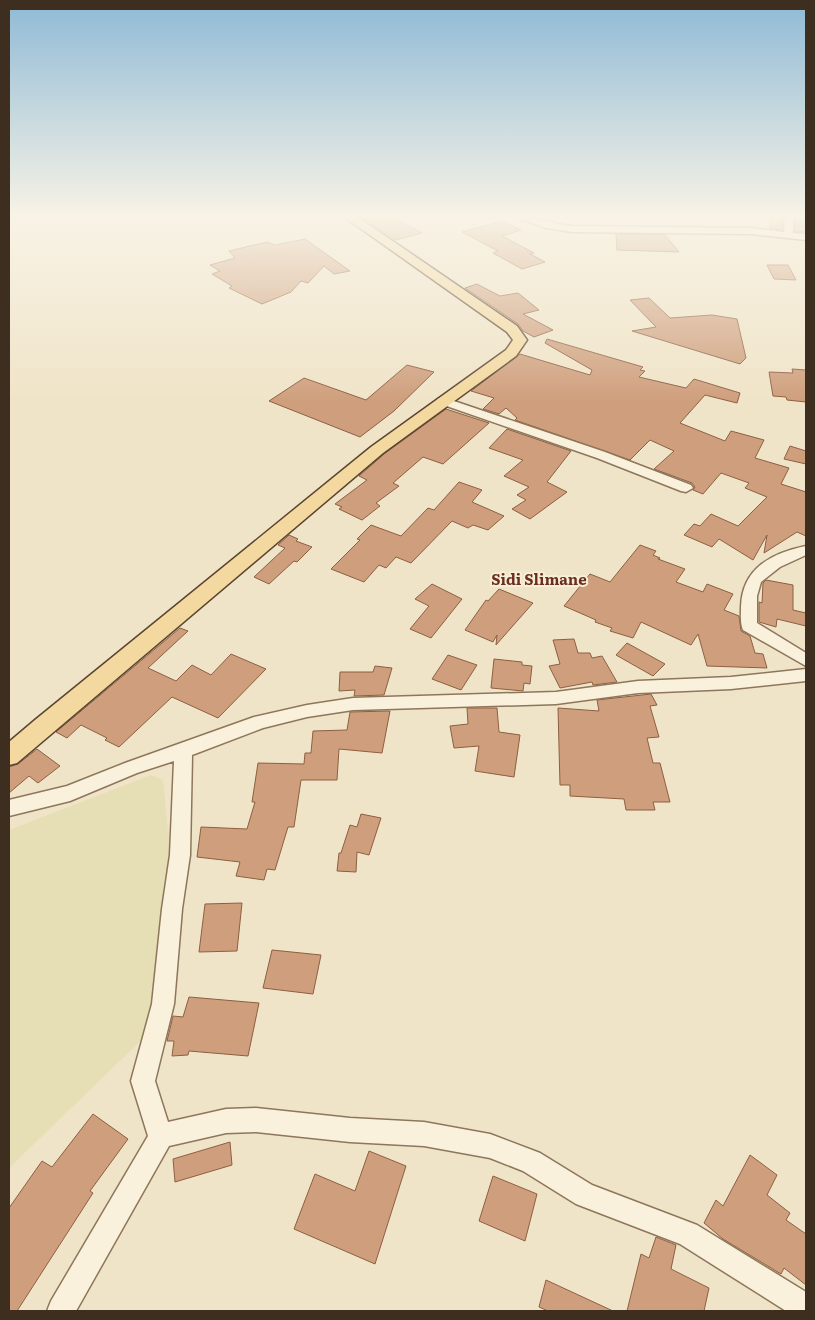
<svg xmlns="http://www.w3.org/2000/svg" width="815" height="1320" viewBox="0 0 815 1320" font-family="Literata,serif">
	<style>
		.farmland { fill: #e6deb5 }
		.building { fill: #cf9f7d; stroke: #8d5f41 }
		.lines { fill: none; stroke-linecap: round; stroke-linejoin: round }
		.minor-casing { stroke: #8d765c; stroke-width: 3 }
		.major-casing { stroke: #5b4430; stroke-width: 3 }
		.minor { fill: #faf1dc; fill-rule: evenodd }
		.major { fill: #f3d9a0; fill-rule: evenodd }
		.labels { text-anchor: middle; dominant-baseline: central; stroke-width: 4; stroke-linejoin: round; paint-order: stroke }
		.quarter-label { font-size: 15px; font-weight: bold; fill: #6b2e1e; stroke: #f7eed8 }
	</style>
	<rect width="100%" height="100%" fill="#f0e4c8"/>
	<path class="farmland" d="M151,775l12,5 12,120 -15,122 -151,146v-338z"/>
	<path class="building" d="M360,216h30l32,17 -26,7z
		M770,216h13l-1,14 -12,-2z
		M795,216h11v16l-11,-1z
		M502,221l19,9 -19,6 32,17 -4,1 15,8 -23,7 -29,-16 5,-2 -36,-19z
		M616,234l49,1 14,17 -62,-2z
		M305,239l45,32 -16,3 -10,-8 -16,17 -7,-2 -10,11 -29,12 -33,-16 3,-2 -20,-12 8,-3 -10,-6 25,-7 -6,-7 38,-9 8,3z
		M767,265h21l8,15 -22,-1z
		M477,284l23,12 18,-3 21,17 -16,4 30,16 -19,7 -11,-6 -5,-7 -53,-36z
		M649,298l21,20 42,-3 25,4 9,39 -6,6 -108,-33 24,-4 -26,-27z
		M547,339l96,28 -3,3 5,1 -6,6 47,11 8,-9 46,14 -3,10 -32,-8 -25,28 45,18 6,-10 33,9 -9,18 34,10 -8,16 25,8v44l-9,-4 -33,21 3,-18 -14,25 -34,-21 -7,8 -28,-12 10,-11 6,2 11,-12 27,12 29,-29 -22,-9 4,-5 -28,-10 -18,21 -10,-4 2,-3 -3,-4 -38,-14 20,-18 -24,-11 -20,20 -115,-40 2,-2 -11,-10 -7,6 -16,-5 11,-11 -23,-7 49,-37 70,21 2,-5 -47,-27z
		M407,365l27,7 -40,39 -34,26 -91,-36 35,-23 62,22z
		M792,369l14,1v32l-19,-2 -1,-3 -13,-1 -4,-24 24,1z
		M446,409l43,14 -46,41 -20,-7 -30,26 6,3 -23,17 4,3 -18,14 -23,-11 3,-2 -7,-3 32,-24 -8,-4 25,-22z
		M507,429l64,22 -24,31 20,10 -37,27 -18,-10 14,-9 -9,-5 12,-8 -25,-11 19,-16 -34,-12z
		M790,446l16,5v13l-22,-5z
		M459,482l23,8 -10,12 32,14 -16,14 -15,-5 -5,3 -16,-7 -41,42 -15,-6 -10,11 -7,-3 -15,17 -33,-13 29,-29 -3,-1 14,-14 30,11 27,-28 6,2z
		M289,535l9,4 -2,2 16,6 -15,15 -3,-1 -25,23 -15,-7 31,-29 -7,-3z
		M640,545l16,6 -3,4 7,3 -2,1 27,10 -9,13 27,10 4,-8 26,10 -9,16 15,6 2,15 9,5 5,17 8,1 4,14 -60,-2 -9,-32 -7,11 -50,-23 -8,16 -23,-7 2,-3 -17,-6 1,-2 -32,-14 26,-32 20,8z
		M766,580l27,5v25l13,3v13l-29,-7 -1,8 -17,-5v-20l3,1 1,-20z
		M432,584l30,15 -31,39 -21,-9 19,-23 -14,-7z
		M499,589l34,14 -37,42 1,-10 -4,7 -28,-12 21,-30 2,1z
		M180,628l8,3 -40,37 28,13 16,-16 19,10 20,-21 35,15 -48,49 -46,-21 -53,50 -14,-7 2,-2 -26,-13 -14,13 -11,-6z
		M574,639l4,14h12l2,5 10,-2 15,26 -24,3 -1,-3 -32,6 -11,-22 11,-2 -7,-24z
		M627,643l38,21 -12,12 -37,-21z
		M448,655l29,10 -16,25 -29,-11z
		M494,659l28,3v3l10,1 -2,18 -6,-1 -1,8 -32,-3z
		M375,666l17,2 -8,27 -30,1 1,-6 -16,1 1,-19h33z
		M651,694l6,11 -7,1 9,31 -12,1 6,25h7l10,39h-17l2,8h-29l-2,-11 -54,-3v-11h-10l-2,-77 41,3 -2,-11z
		M467,708h30l2,24 21,3 -6,42 -39,-6 4,-25 -25,2 -4,-22 18,-2z
		M390,711l-8,42 -43,-4 -2,31h-36l-7,47h-6l-13,43 -8,-1 -3,11 -28,-4 4,-14 -43,-5 4,-30 46,2 8,-27h-3l6,-39 46,1 1,-11h6l2,-22 34,-1 3,-18z
		M37,749l23,17 -22,17 -9,-7 -20,17v-26l9,-3z
		M361,814l20,4 -12,37 -12,-3 -1,20 -19,-1 2,-18h2l9,-28 7,2z
		M242,903l-5,48 -38,1 6,-48z
		M272,950l49,5 -8,39 -50,-6z
		M189,997l70,6 -11,53 -59,-5 -1,4 -16,1 2,-15h-7l6,-25 10,1z
		M93,1114l35,25 -38,52 3,2 -76,118h-8v-103l33,-47 10,6z
		M230,1142l2,23 -57,17 -2,-23z
		M369,1151l37,15 -31,98 -81,-35 21,-55 40,17z
		M750,1155l27,20 -10,20 23,18 -4,7 20,14v51l-22,-17 -3,6 -58,-35 -19,-16 12,-23 7,6z
		M493,1176l44,18 -12,47 -46,-20z
		M656,1237l20,8 -5,24 38,19 -5,23h-77l14,-57 8,4z
		M546,1280l67,31h-65l-9,-4z"/>
	<g class="lines">
		<g class="minor-casing">
			<path id="minor" d="M513,216c20,0 39,8 59,10l179,2 33,4 1,-16h8v17l13,1v6l-55,-6 -179,-2 -26,-4z
				M442,397l163,55 86,33 2,3 -7,4 -5,-1 -84,-33 -159,-55 -2,-2 2,-2z
				M806,546v9l-26,12 -19,15 -4,14v27l49,30v13l-63,-36c-3,-7 -2,-16 -2,-23 1,-39 31,-54 65,-61z
				M806,669v12l-75,8 -93,4 -82,11 -203,6 -46,7 -44,11 -71,27 -2,100 -8,54 -8,95 -19,77 13,41 58,-13 30,-1 94,10 74,4 66,12 50,19 52,32 105,40 109,67v19h-20l-106,-67 -104,-40 -53,-33 -33,-13 -66,-12 -74,-4 -94,-10 -30,1 -57,13 -93,165h-29l4,-10 97,-165 -17,-55 21,-77 10,-95 8,-54 4,-94 -37,12 -67,28 -61,15v-16l58,-14 58,-23 129,-46 53,-12 46,-7 203,-6 82,-11 93,-4z"/>
		</g>
		<g class="major-casing">
			<path id="major" d="M343,216h13l161,110 10,14 -11,16 -133,97 -366,310 -8,2v-23l26,-22 336,-273 135,-97 7,-10 -6,-8z"/>
		</g>
		<use href="#minor" class="minor"/>
		<use href="#major" class="major"/>
	</g>
	<linearGradient id="sky" x2="0" y2="1"><stop stop-color="#8fbad6"/><stop offset="0.54" stop-color="#f8f3e6"/><stop offset="1" stop-color="#f8f3e6" stop-opacity="0"/></linearGradient>
	<rect width="815" height="401" fill="url(#sky)"/>
	<g class="labels">
		<g class="quarter-label">
			<text x="539" y="578">Sidi Slimane</text>
		</g>
	</g>
	<rect width="815" height="1320" fill="none" stroke="#3d2e20" stroke-width="20"/>
</svg>
